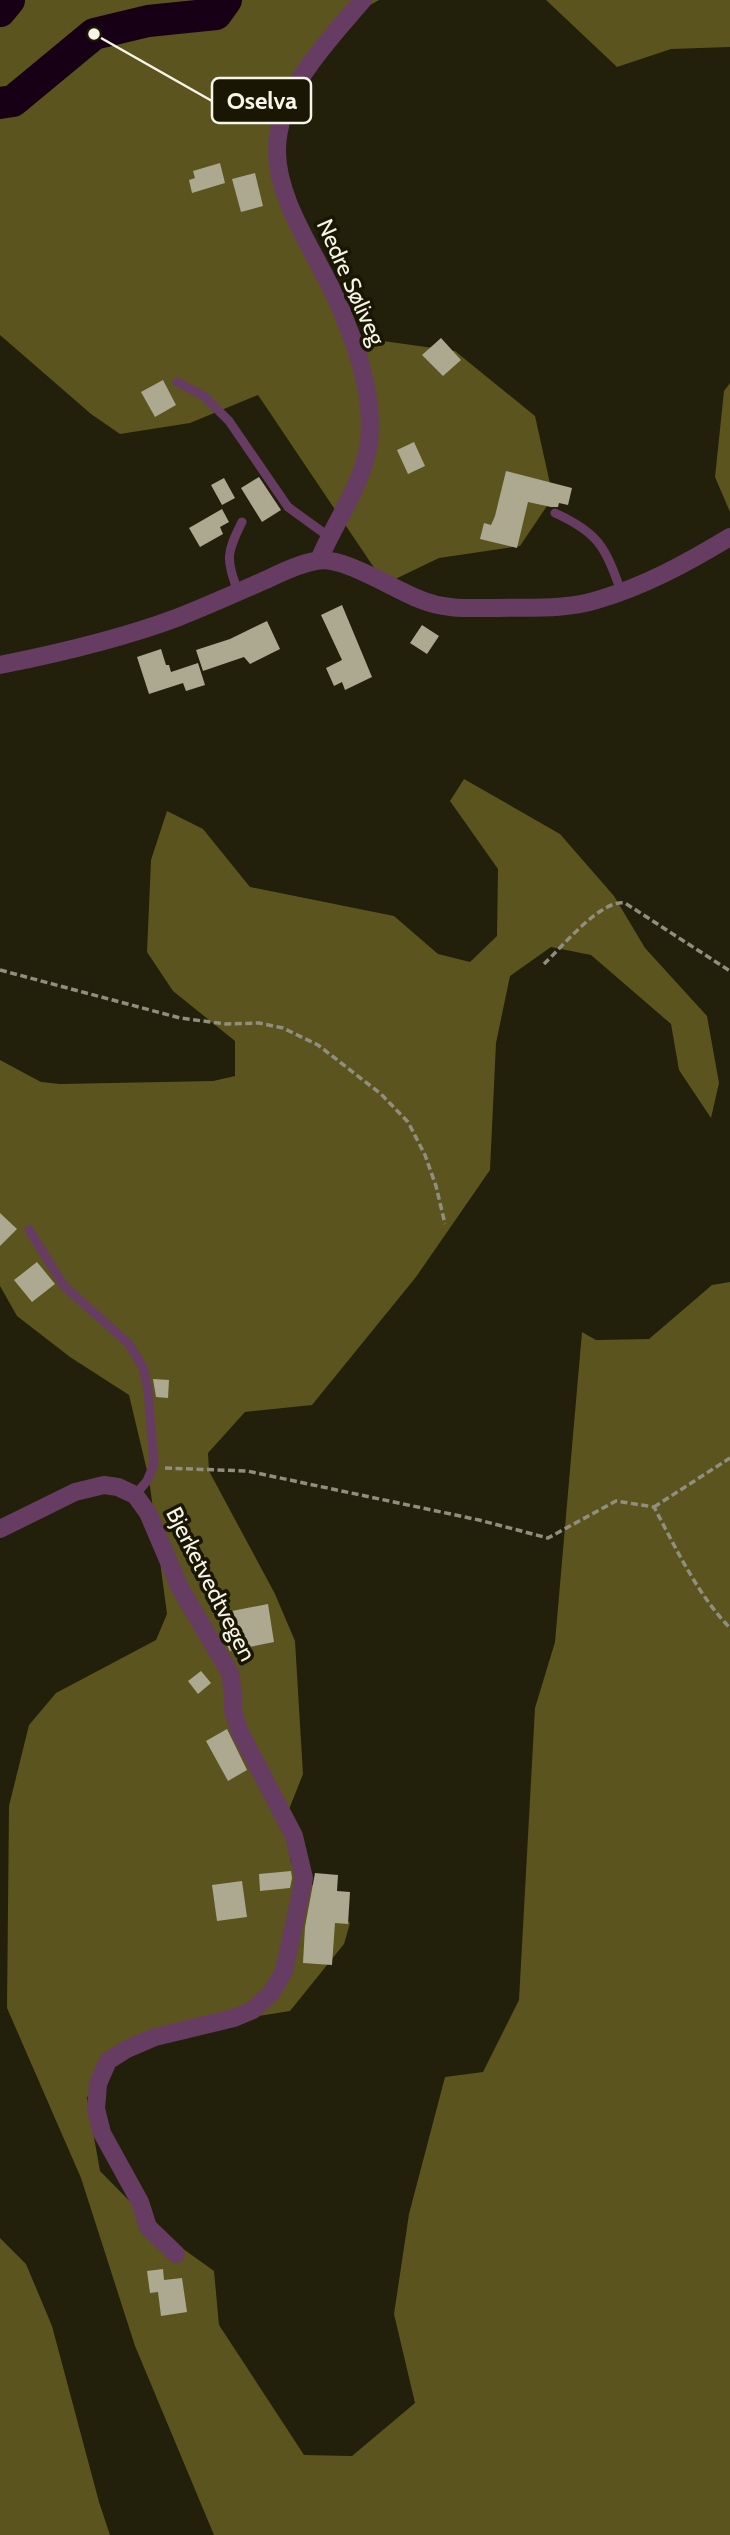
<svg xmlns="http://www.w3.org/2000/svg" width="730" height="2535" viewBox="0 0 730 2535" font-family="Cabin,sans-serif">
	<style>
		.forest { fill: #5b541e }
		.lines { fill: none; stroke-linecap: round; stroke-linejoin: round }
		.river { stroke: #170015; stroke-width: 32 }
		.building { fill: #aca990 }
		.path { stroke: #908e7d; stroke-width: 3.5; stroke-dasharray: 7 3.5; stroke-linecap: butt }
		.lane { stroke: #673c62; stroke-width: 9 }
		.street { stroke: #673c62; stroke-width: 18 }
		.labels { text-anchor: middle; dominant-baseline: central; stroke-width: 7; stroke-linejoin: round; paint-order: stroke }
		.street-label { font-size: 23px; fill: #f7f5e8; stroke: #191603 }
		.leader { fill: none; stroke: #f7f5e8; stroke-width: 2.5 }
		.callout-dot { fill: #f7f5e8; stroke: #191603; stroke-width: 2.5 }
		.callout { fill: #191603; stroke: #f7f5e8; stroke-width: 2.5 }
		.callout-label { font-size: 24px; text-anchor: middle; font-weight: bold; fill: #f7f5e8 }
	</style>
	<rect width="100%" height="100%" fill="#221f0a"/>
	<path class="forest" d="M0,0h379l-23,13 -82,107 7,86 66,130 108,15 80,65 18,81 -33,49 -81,12 -54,26 -127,-189 -68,28 -70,11 -29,-20 -91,-79z
		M546,0h184v47l-59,2 -54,18z
		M730,383v129l-15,-35 9,-86z
		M464,779l96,55 54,62 31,52 62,68 12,67 -8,35 -32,-48 -8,-46 -80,-69 -40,-8 -41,29 -14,67 -6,127 -74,107 -104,128 -67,7 -37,41 1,18 66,123 20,47 8,133 -19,48 7,41 59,60 -6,21 -54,67 -81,13 -103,33 -19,41 13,73 61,62 53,38 5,54 85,130 48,1 63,-53 -21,-89 15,-100 36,-137 38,-5 36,-72 16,-292 20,-66 27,-310 14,8 53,-1 63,-54 18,-3v1253h-516l-79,-189 -54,-168 -74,-170 2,-202 20,-81 27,-32 100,-53 11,-26 -18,-135 -20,-84 -59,-38 -53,-41 -17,-30v-226l41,22 19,2 153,-3 22,-5v-35l-62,-50 -26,-39 4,-92 16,-49 36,18 47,58 144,29 44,38 32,8 27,-26 1,-67 -48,-68z
		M0,2238l26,26 26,62 47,176 11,33h-110z"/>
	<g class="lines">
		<path class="river" d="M0,11l9,-11
			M0,103l13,-2 81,-67 54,-13 68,-7 10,-14"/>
	</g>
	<path class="building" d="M220,163l5,20 -33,10 -3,-13 6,-2 -2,-7z
		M255,173l8,33 -22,6 -9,-33z
		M441,338l20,22 -18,16 -21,-21z
		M163,380l13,25 -21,12 -14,-25z
		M414,442l11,24 -17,8 -11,-24z
		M506,471l66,17 -4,17 -9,-2 -1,4h-7l-23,-5 -11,46 -37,-9 4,-16 7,2 4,-9z
		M259,477l22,33 -19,12 -21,-34z
		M224,478l11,20 -13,7 -11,-20z
		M222,509l7,13 -9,5 3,7 -23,13 -11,-19z
		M342,605l30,72 -27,13 -3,-8 -8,4 -8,-18 16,-8 -21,-45z
		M267,621l13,28 -30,15 -6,-7 -41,14 -7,-21 34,-11z
		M422,625l17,11 -12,18 -17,-11z
		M161,649l5,16h3l2,7 27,-9 7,22 -19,6 -3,-8 -34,11 -12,-37z
		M0,1213l17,16 -17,17z
		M37,1262l18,22 -23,18 -18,-22z
		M153,1379l16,1 -1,18 -12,-1z
		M268,1604l6,38 -44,9 -8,-15 14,-5 -4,-20z
		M201,1671l10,12 -13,11 -10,-13z
		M227,1729l20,41 -19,11 -22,-40z
		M291,1871l1,7 -2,10 -30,3 -1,-17z
		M315,1873l23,2 -1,16 13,1 -2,32 -13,-1 -3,42 -29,-2 2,-36z
		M242,1881l5,36 -30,4 -5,-36z
		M163,2269l1,11 18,-2 5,34 -26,4 -3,-24 -8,1 -3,-22z"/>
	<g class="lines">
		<path class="path" d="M544,964c18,-17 57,-65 81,-61l105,68
			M0,970l180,48 46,6 33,-1 24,5 35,17 63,49 27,28 17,33 11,31 9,38
			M165,1468l82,3 232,49 69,18 68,-37 38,6c22,41 43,87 76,121
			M654,1507l76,-49"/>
		<path class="lane" d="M177,382l27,14 25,25 59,86 40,29
			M555,513c44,20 50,34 66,78
			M238,592c-12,-34 -12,-38 4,-70
			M29,1230l35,56 64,57 15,24 5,23 6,74 -7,17 -12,14"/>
		<path class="street" d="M319,560c16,-39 44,-75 50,-117 4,-33 -5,-72 -16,-103 -5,-12 -9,-24 -14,-35 -20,-48 -63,-103 -62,-156 1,-58 51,-108 86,-149
			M0,665c60,-12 121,-26 179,-48 28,-11 55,-23 82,-35 18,-8 36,-18 55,-21 26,-6 77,28 103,38 25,11 51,9 78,9 32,-1 68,2 100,-8 48,-14 90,-37 133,-63
			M0,1529l75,-37 29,-7 14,2 17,8 13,18 32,75 50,85 3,19v18l6,20 55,106 10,42 -20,93 -12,21 -19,18 -19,8 -79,19 -28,12 -19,12 -10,23 -2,25 6,24 38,69 8,25 28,27"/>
	</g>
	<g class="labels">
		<g class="street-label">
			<text transform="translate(351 282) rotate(66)">Nedre Søliveg</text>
			<text transform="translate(211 1584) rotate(63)">Bjerketvedtvegen</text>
		</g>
	</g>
	<path class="leader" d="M94 34L212 101"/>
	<circle class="callout-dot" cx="94" cy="34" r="7"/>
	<rect class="callout" x="212" y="78" width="99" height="45" rx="7"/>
	<g class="callout-label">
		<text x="262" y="109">Oselva</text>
	</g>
</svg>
